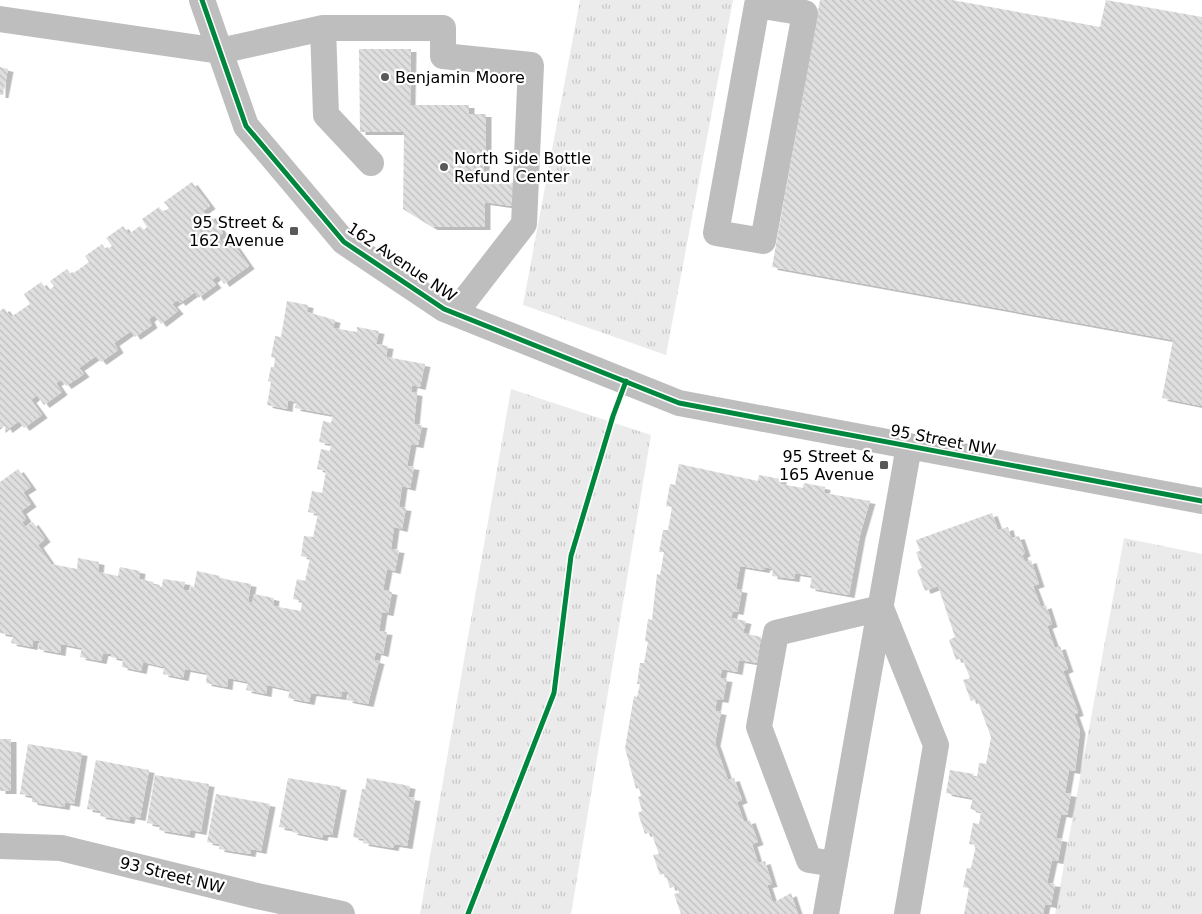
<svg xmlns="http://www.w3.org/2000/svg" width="1202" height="914" viewBox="0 0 1202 914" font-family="'DejaVu Sans',sans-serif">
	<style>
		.grass { fill: url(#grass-tufts) }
		.building { fill: url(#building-back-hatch); filter: url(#shadow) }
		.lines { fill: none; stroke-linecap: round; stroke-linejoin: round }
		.minor { stroke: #bebebe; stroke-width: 26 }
		.cycleway-casing { stroke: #fff; stroke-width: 8 }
		.cycleway { stroke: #00873e; stroke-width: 5 }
		.poi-dot { fill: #595959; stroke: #fff; stroke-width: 2 }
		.labels { text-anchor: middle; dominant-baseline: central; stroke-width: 4.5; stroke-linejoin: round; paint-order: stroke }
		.poi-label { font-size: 16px; fill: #000; stroke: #fff; text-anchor: start }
		.street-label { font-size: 16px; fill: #000; stroke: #fff }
	</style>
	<defs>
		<pattern id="grass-tufts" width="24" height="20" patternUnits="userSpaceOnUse" patternTransform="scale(1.25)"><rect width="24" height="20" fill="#ebebeb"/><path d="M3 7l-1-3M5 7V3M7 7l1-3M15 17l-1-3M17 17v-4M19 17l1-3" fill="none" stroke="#c8c8c8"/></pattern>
		<pattern id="building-back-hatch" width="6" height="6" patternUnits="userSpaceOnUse" patternTransform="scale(1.25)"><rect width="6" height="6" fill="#dfdfdf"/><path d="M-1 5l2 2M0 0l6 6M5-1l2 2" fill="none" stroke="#bebebe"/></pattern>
		<filter id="shadow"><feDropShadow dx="5.5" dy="3" stdDeviation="0" flood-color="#0004"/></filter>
	</defs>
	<rect width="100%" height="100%" fill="#fff"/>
	<path class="grass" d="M580,0h153l-67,355 -143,-50z
		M511,389l140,46 -80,479h-151z
		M1124,538l78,16v360h-147z"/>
	<path class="building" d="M820,0h132l148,27 6,-27 96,17v389l-40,-8 11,-58 -401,-73z
		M359,49h52l-1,56h59v9h17v41l-4,23 35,6 -5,22 -27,-4v25h-53l-29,-18 1,-77h-44z
		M0,67l8,2 -5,26h-3z
		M192,182l18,24 -7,5 4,6 3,-2 13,18 -6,4 7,8 7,-5 18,26 -25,18 -6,-9 -6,5 4,5 -18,13 -3,-6 -15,11 -2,-3 -6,4 6,7 -17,13 -7,-9 -5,4 3,6 -17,12 -4,-6 -17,12 4,7 -17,12 -5,-6 -17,12 5,6 -18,12 -5,-6 -5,3 6,9 -18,13 -7,-10 -6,5 11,15 -18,13 -5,-7 -12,9 -2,-4 -5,4v-119l4,-3 7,9 19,-13 -6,-10 17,-12 7,9 6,-5 -4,-5 17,-12 4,6 18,-13 -4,-6 17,-12 4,6 6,-4 -6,-8 17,-12 6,8 11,-8 4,4 3,-3 -5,-8 17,-12 4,5 6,-4 -5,-6z
		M287,301l21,4 -1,7 28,8 -2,8 24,4v-5l22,4 -3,13 12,2 -2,11 39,7 -5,23 -8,-2 -1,7 6,1 -3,31 8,1 -4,20 -7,-1 -4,22 7,1 -4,21 -8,-2 -3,21 7,1 -4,21 -8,-2 -3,22 8,1 -4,21 -8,-2 -4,21 9,2 -4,21 -6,-1 -3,19 8,1 -4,22 -7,-2 -2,8 5,1 -11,43 -21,-4 2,-8 -7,-1 -1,6 -30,-4 -2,9 -21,-4 2,-8 -23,-5 -1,9 -20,-4 2,-8 -20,-4 -1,9 -21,-4 1,-10 -22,-4 -2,9 -20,-4 1,-7 -21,-5 -2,9 -19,-4 1,-8 -12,-2v-3l-8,-1 -2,8 -21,-4 2,-9 -21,-4 -1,9 -22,-4 2,-8 -7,-1 -1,7 -21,-4 2,-8 -13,-2v-151l18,-13 13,18 -8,5 8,12 -10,7 5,8 -4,3 3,5 8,-5 12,17 -7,6 13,19 26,5 1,-11 21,4 -1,10 20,4 2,-9 20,4 -1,8 15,3 -1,3 9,2 1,-8 22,3 -2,8 7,1 1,-5 3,1 3,-16 23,5 -1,2 32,6 -3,18 4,1 2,-9 20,4 -1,8 28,5 1,-10 -9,-2 4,-20 8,2 5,-23 -9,-2 3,-20 9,1 5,-23 -10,-2 4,-21 10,2 4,-22 -9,-2 4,-20 9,2 1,-7 -12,-2 4,-21 8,2 2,-8 -38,-7 1,-6 -8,-2 -1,9 -20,-4 4,-23 -3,-1 3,-14h3l1,-9 -4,-1 4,-21 6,1z
		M679,464l79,17 1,-6 22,4v5l22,4 1,-5 21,4 -1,6 46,8 -10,34 -11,60 -39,-7 2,-12 -17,-3 -1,6 -22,-3 1,-7 -8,-2 -1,3 -24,-4 -4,23 6,1 -4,22 -5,-1 -2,7 15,3 -3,12 18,4 -4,26 -18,-3 -2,12 -15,-3 -2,9 7,1 -4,21 -6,-1 -2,12 6,1 -6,31 13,37 6,-2 8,22 -5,2 7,20 6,-2 8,22 -6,2 6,19 7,-2 7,23 -5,1 6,18 18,-10 7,21h-117l-7,-20 5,-1 -3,-7 -6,2 -5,-15 -5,2 -7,-20 6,-1 -8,-22 -6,2 -7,-21 4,-2 -4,-14 3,-1 -2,-8 -3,1 -11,-41 9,-52 3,1 3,-13h-3l3,-21h4l4,-21 -3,-1 3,-22 4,1 5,-46 3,1 4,-23h-5l4,-22h5l4,-23 -6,-1 4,-22 5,1z
		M992,513l6,17 10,-3 3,11 8,-2 6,17 -3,2 3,7 6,-2 8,24 -6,2 8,21 5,-2 6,19 -5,2 8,22 5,-2 8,23 -5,2 14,38 1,4 -4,1 6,17 -5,40 -6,-1 -4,23 6,1 -4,21 -6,-1 -5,24 6,1 -4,22 -6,-1 -5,23 8,1 -4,21 -6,-1 -2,10h-79l5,-26 -6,-1 4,-19h4l5,-23 -7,-1 4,-21 6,1 2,-12 -11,-3 3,-11 -27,-5 4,-23 24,4 -1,3 4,1 2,-15 7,1 5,-27 -14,-38 -6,2 -8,-21 7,-2 -8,-20 -6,2 -7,-20 6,-3 -17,-51 -13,5 -8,-21 5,-2 -6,-16 4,-1 -4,-11z
		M0,739h11v52h-11z
		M28,744l54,9 -8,51 -9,-2 -1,5 -32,-5v-6l-12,-2z
		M96,760l53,10 -9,48 -10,-2 -1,5 -29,-5 1,-5 -14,-2z
		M155,775l54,9 -8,48 -11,-2 -1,5 -30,-5 1,-5 -13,-2z
		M288,778l53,9 -9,48 -9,-1 -1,4 -30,-6v-3l-13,-2z
		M367,778l43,8 -2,11 7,1 -8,48 -13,-2 -1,4 -30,-5 1,-4 -11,-2 9,-48h3z
		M216,794l54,10 -9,47 -10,-2 -1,5 -31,-5v-5l-12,-2z"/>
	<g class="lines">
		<path class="minor" d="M202,0l44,126 98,116 100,67 235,94 523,98
			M757,5l48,8 -42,228 -47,-8z
			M0,19l220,32 103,-23h120v28l88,9 -7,159 -69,89
			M323,28l3,87 45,48
			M881,608l55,137 -29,169
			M0,846l61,2 196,48 85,18
			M835,864l-26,-4 -50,-133 17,-94 105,-25
			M826,914l83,-468"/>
		<g class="cycleway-casing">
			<path id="cycleway" d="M202,0l44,126 98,116 100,67 235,94 523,98
				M468,914l86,-221 17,-137 42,-140 13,-35"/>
		</g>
		<use href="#cycleway" class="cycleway"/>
	</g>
	<g class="poi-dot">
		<circle cx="385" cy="77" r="5"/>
		<circle cx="444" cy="167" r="5"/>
		<rect x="289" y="226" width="10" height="10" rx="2.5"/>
		<rect x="879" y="460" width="10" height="10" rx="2.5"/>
	</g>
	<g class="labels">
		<g class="poi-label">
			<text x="395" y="77">Benjamin Moore</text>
			<text x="454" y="158">North Side Bottle<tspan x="454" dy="18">Refund Center</tspan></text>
			<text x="284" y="222" text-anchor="end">95 Street &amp;<tspan x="284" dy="18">162 Avenue</tspan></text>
			<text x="874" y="456" text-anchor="end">95 Street &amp;<tspan x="874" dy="18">165 Avenue</tspan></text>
		</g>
		<g class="street-label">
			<text transform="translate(402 262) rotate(34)">162 Avenue NW</text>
			<text transform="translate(943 440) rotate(11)">95 Street NW</text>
			<text transform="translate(172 875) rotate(14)">93 Street NW</text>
		</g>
	</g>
</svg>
